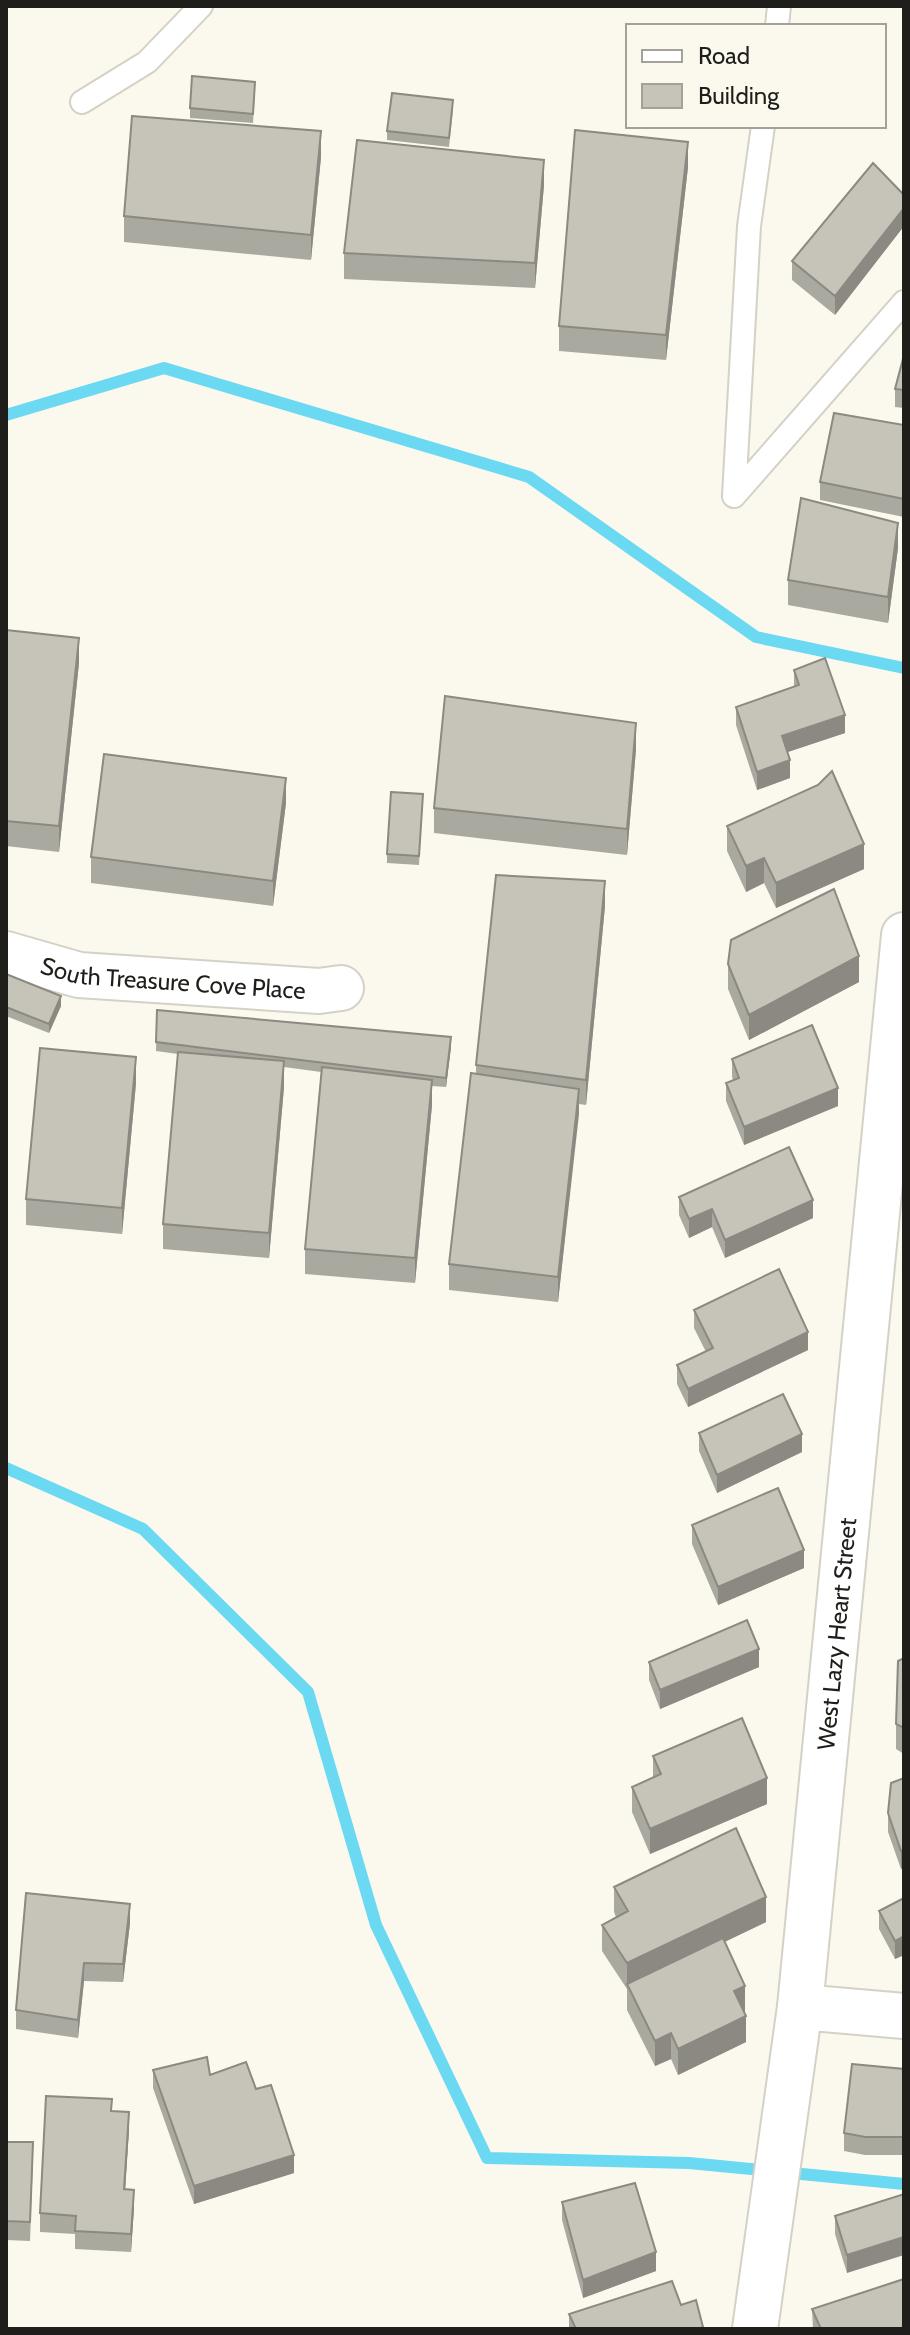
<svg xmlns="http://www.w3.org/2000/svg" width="910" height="2335" viewBox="0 0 910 2335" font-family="Cabin,sans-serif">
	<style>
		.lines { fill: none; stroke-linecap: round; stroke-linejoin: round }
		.stream { stroke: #6cd9f2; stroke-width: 12 }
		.service-casing { stroke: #d4d1c6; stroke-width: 26 }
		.minor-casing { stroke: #d4d1c6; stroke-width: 48 }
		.service { stroke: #fff; stroke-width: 22 }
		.minor { stroke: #fff; stroke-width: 44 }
		.wall { fill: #aaa99f }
		.shaded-wall { fill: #8b8982 }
		.building { fill: #c6c4b9; stroke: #8b8982; stroke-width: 2 }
		.labels { text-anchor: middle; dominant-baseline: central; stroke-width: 6; stroke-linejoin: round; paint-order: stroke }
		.street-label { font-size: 24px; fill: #1f1e1a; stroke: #fbf9ee }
	</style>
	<rect width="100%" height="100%" fill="#fbf9ee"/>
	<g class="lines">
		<path class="stream" d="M6,415l158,-47 365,109 227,160 148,31
			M6,1468l137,61 165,163 68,233 111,233 202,5 215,21"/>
		<g class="service-casing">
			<path id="service" d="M777,26l2,-20
				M82,102l65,-40 54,-56
				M734,496l15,-270 14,-100
				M734,496l170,-194"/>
		</g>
		<g class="minor-casing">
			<g id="minor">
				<path id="s1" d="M6,954l73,21 240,16 22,-3"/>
				<path d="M800,2007l104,9"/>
				<path id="s2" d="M755,2329l45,-322 104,-1072"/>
			</g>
		</g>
		<use href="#service" class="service"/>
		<use href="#minor" class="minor"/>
	</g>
	<path class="wall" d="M255,91l-2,32 -63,-5v-10z
		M453,110l-4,37 -62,-7v-9z
		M321,157l-10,103 -187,-18v-26z
		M688,167l-22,193 -107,-9v-25z
		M544,185l-9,103 -191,-9v-26z
		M904,195v31l-69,89 -43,-35v-19z
		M904,355v53l-9,-1v-18z
		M904,425v92l-84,-17v-18z
		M898,548l-10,75 -100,-18v-25z
		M6,630l73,33 -20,189 -53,-6z
		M794,670l51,63 -58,19 3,26 -33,12 -21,-65v-18l58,-20z
		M636,749l-9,106 -193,-22v-25z
		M423,794l-4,71 -32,-2v-9z
		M286,803l-13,103 -182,-23v-26z
		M727,826l137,43 -88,39 -12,-25 -18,9 -19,-41z
		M605,906l-19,199 -7,-1 -21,198 -109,-12v-26l27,-190v-9z
		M728,964l131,18 -110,58 -21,-51z
		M6,974l55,32 -12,27 -43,-17z
		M157,1010l294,37 -5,40 -14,-1v19l-17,178 -110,-9v-25l16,-177 -37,-5v20l-15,171 -106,-9v-25l15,-170 -22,-3z
		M732,1059l106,47 -94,39 -18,-44v-18l7,-3 -1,-3z
		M136,1083l-14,151 -96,-9v-26z
		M679,1197l134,21 -88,40 -13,-31 -23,11 -10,-23z
		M694,1310l114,40 -120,57 -11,-23v-19l29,-13 -12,-24z
		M699,1433l103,19 -85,41 -18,-42z
		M692,1525l112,43 -86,37 -26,-61z
		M904,1658v96l-8,-5v-25z
		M649,1662l110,5 -99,42 -11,-29z
		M653,1756l114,48 -117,50 -18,-42v-25l21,-10z
		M904,1778l-3,91 -13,-37v-19z
		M614,1887l152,35 -42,20 21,69 -1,1 2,30 -68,33 -7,-16 -16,7 -28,-56v-21l-25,-38v-26l14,-8 -2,-5z
		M904,1898v57l-9,4 -16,-30v-18z
		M130,1923l-7,59 -39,-1 -6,57 -62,-9v-19z
		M904,2069v86h-39l-21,-4v-18z
		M153,2070l57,5 46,14 38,84 -100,31 -41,-116z
		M112,2111l17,19 -4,59 9,19 -3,44 -56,-3v-15l-35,-2v-19z
		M6,2142l27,18 -3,81 -24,-1z
		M904,2194l-57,79 -12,-39v-18z
		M562,2202l94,69 -73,27 -21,-78z
		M681,2305l22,24h-134v-15z
		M812,2309l92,20h-91z"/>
	<path class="shaded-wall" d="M321,131v26l-10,103v-25z
		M688,142v25l-22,193v-25z
		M544,160v25l-9,103v-25z
		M904,208v18l-69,89v-19z
		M898,523v25l-10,75v-26z
		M79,638v25l-20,189v-26z
		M845,715v18l-63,21v-18z
		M636,723v26l-9,106v-26z
		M790,760v18l-33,12v-18z
		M286,778v25l-13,103v-25z
		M864,844v25l-88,39v-25z
		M764,858v25l-18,9v-26z
		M605,881v25l-19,199v-25z
		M859,956v26l-110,58v-25z
		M61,996v10l-12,27v-9z
		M451,1037v10l-5,40v-9z
		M136,1057v26l-14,151v-26z
		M284,1061v26l-15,171v-25z
		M432,1080v25l-17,178v-25z
		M838,1088v18l-94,39v-18z
		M579,1089v25l-21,188v-25z
		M813,1200v18l-88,40v-18z
		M712,1209v18l-23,11v-19z
		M808,1332v18l-120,57v-18z
		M802,1434v18l-85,41v-18z
		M804,1550v18l-86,37v-18z
		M759,1649v18l-99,42v-19z
		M767,1778v26l-117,50v-25z
		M904,1850v18l-3,1v-18z
		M766,1897v25l-137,66 -2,-4v5v-26z
		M130,1904v19l-7,59v-18z
		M904,1936v19l-9,4v-18z
		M84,1963v18l-6,57v-18z
		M745,1986v25l-11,6v-26z
		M746,2016v26l-68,33v-26z
		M671,2033v26l-16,7v-25z
		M129,2112v18l-5,78v-19z
		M294,2155v18l-100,31v-18z
		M134,2190v18l-3,44v-18z
		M904,2237v18l-57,18v-18z
		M656,2252v19l-73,27v-18z"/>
	<path class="building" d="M192,76l63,6 -2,32 -63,-6z
		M392,93l61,7 -4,38 -62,-7z
		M132,116l189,15 -10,104 -187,-19z
		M575,130l113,12 -22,193 -107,-9z
		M357,140l187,20 -9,103 -191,-10z
		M873,163l31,32v13l-69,88 -43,-35z
		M904,355v35l-9,-1z
		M834,413l70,12v74l-84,-17z
		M801,498l97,25 -10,74 -100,-17z
		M6,630l73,8 -20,188 -53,-5z
		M825,658l20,57 -63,21 8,24 -33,12 -21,-65 63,-22 -5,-15z
		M445,696l191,27 -9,106 -193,-21z
		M104,754l182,24 -13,103 -182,-24z
		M832,771l32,73 -88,39 -12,-25 -18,8 -19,-40 91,-41z
		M391,792l32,2 -4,62 -32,-2z
		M496,875l109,6 -19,199 -110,-15z
		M834,889l25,67 -110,59 -21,-51 3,-24z
		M6,974l55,22 -12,28 -43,-17z
		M157,1010l294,27 -5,41 -290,-36z
		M812,1025l26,63 -94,39 -18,-44 13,-5 -7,-19z
		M40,1048l96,9 -14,151 -96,-9z
		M178,1052l106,9 -15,172 -106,-9z
		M322,1067l110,13 -17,178 -110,-9z
		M471,1073l108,16 -21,188 -109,-13z
		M789,1147l24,53 -88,40 -13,-31 -23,10 -10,-22z
		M779,1269l29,63 -120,57 -11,-24 36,-17 -19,-38z
		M783,1394l19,40 -85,41 -18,-42z
		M778,1488l26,62 -86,37 -26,-62z
		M747,1620l12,29 -99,41 -11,-28z
		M904,1658v70l-8,-4 2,-63z
		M742,1718l25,60 -117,51 -18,-42 29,-13 -8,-18z
		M904,1778v72l-3,1 -13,-38 3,-30z
		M736,1828l30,69 -139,66 -25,-38 26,-14 -14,-24z
		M26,1893l104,11 -7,60 -39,-1 -6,57 -62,-10z
		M904,1898v38l-9,5 -16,-30z
		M723,1938l22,48 -11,5 12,25 -68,33 -7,-16 -16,8 -28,-57z
		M207,2057l3,18 36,-13 10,27 15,-4 23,70 -100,31 -41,-116z
		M852,2064l52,5v68h-39l-21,-4z
		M46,2096l66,3 -1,12 18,1 -5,77 10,1 -3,44 -56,-3 1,-15 -36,-3z
		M6,2142h27l-3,80 -24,-1z
		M635,2183l21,69 -73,28 -21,-78z
		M904,2194v43l-57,18 -12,-39z
		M904,2279v50h-83l-9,-20z
		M672,2281l9,24 15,-5 7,27 -5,2h-122l-7,-15z"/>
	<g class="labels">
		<g class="street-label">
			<text stroke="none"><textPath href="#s1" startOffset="170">South Treasure Cove Place</textPath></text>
			<text stroke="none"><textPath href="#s2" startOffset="700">West Lazy Heart Street</textPath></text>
		</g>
	</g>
	<rect width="910" height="2335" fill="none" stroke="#1f1e1a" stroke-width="16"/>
	<rect x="626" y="24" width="260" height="104" fill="#fbf9ee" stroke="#a3a199" stroke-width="2"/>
	<rect x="642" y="50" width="40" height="12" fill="#ffffff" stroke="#a3a199" stroke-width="2"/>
	<text x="698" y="64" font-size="24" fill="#1f1e1a">Road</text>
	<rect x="642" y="84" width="40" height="24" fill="#c6c4b9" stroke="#a3a199" stroke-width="2"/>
	<text x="698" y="104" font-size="24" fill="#1f1e1a">Building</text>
</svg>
